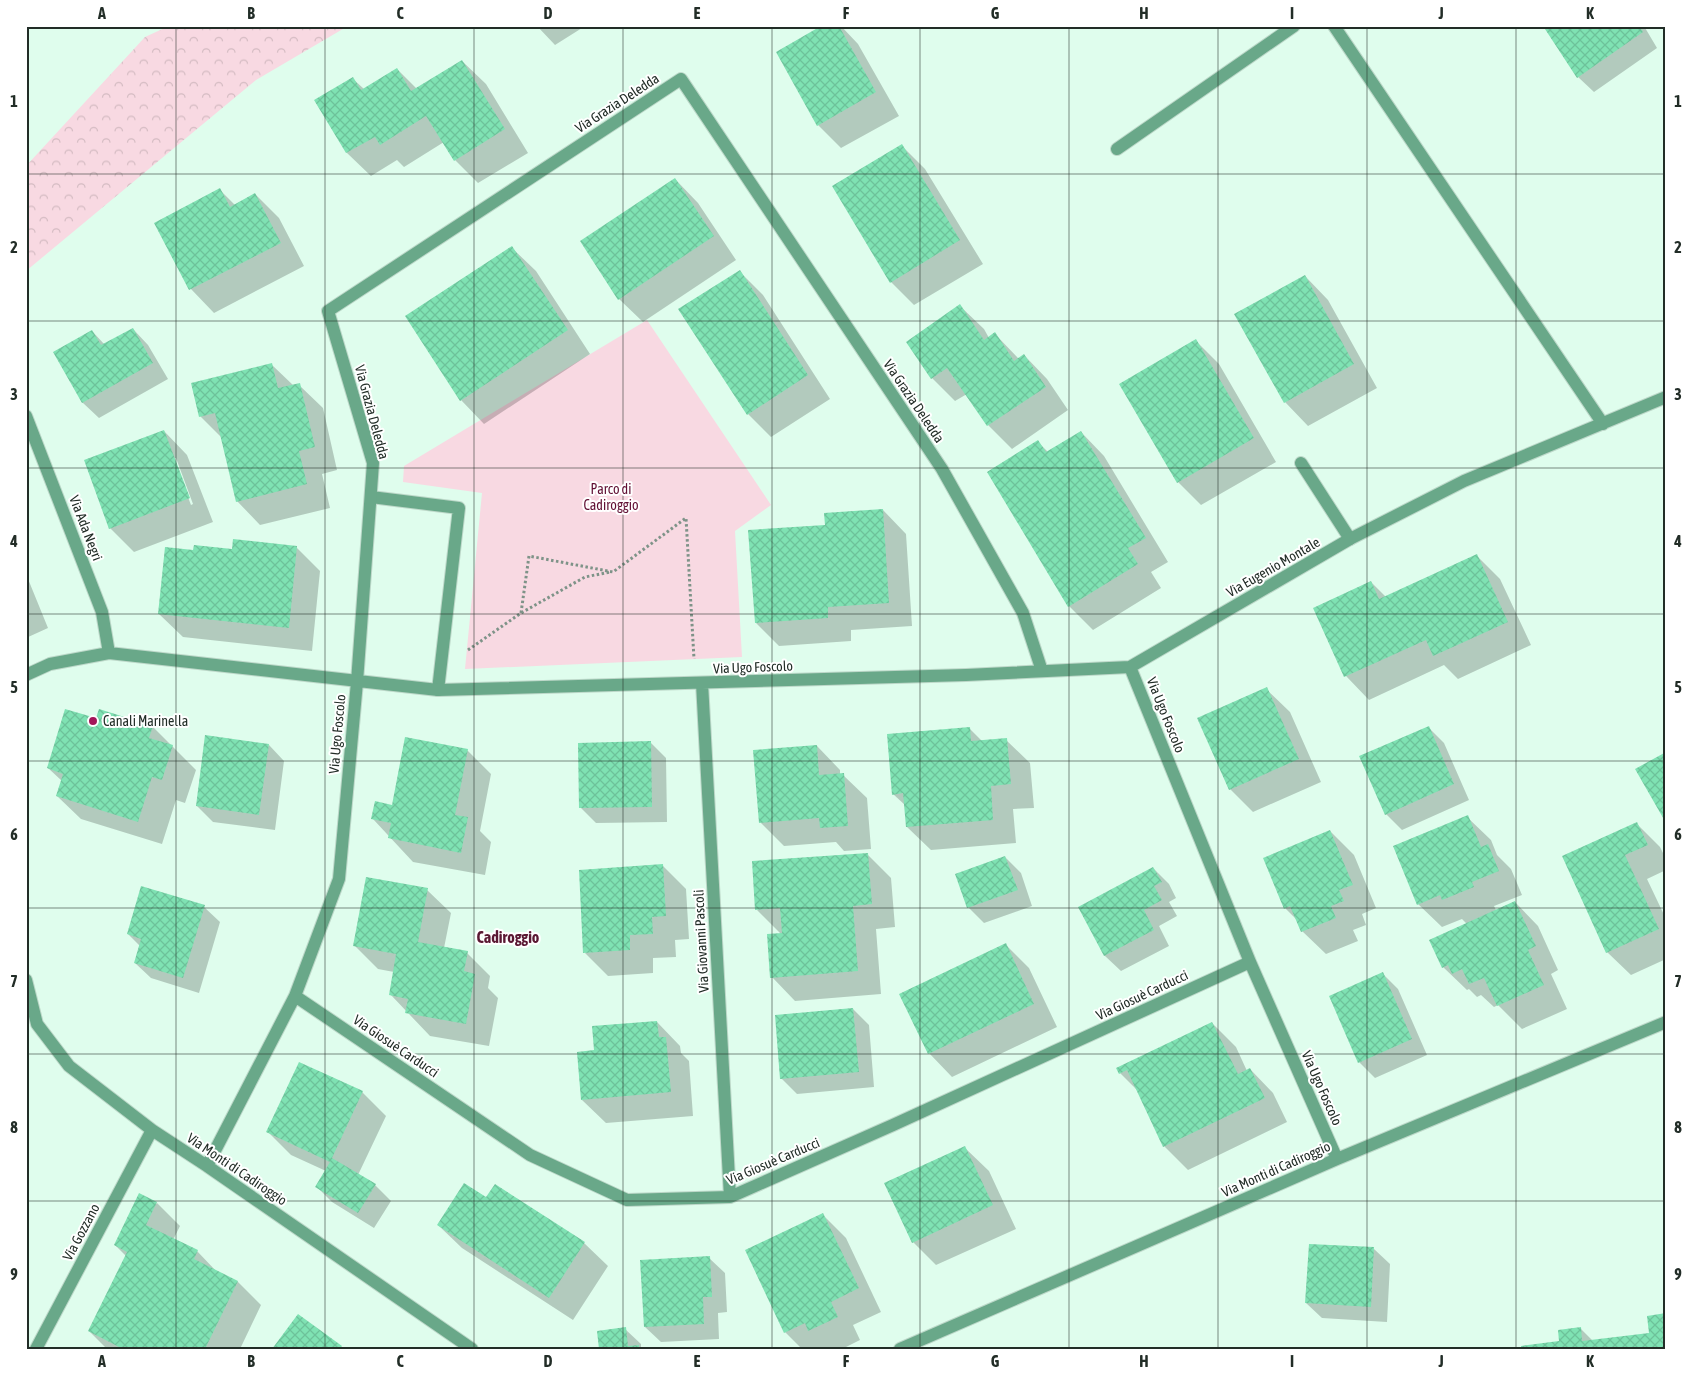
<svg xmlns="http://www.w3.org/2000/svg" width="1692" height="1375" viewBox="0 0 1692 1375" font-family="'Asap Condensed',sans-serif">
	<style>
		.forest { fill: url(#forest-crowns) }
		.park { fill: #f8d9e2 }
		.shadow { fill: #0003; fill-rule: evenodd }
		.building { fill: url(#building-cross-hatch) }
		.lines { fill: none; stroke-linecap: round; stroke-linejoin: round }
		.lane-casing { stroke: #bdd8c9; stroke-width: 14 }
		.street-casing { stroke: #bdd8c9; stroke-width: 14 }
		.path { stroke: #7e9388; stroke-width: 3; stroke-dasharray: 2.5 2.5; stroke-linecap: butt }
		.lane { stroke: #69a889; stroke-width: 12 }
		.street { stroke: #69a889; stroke-width: 12 }
		.grid { fill: none; stroke: #222d27; stroke-width: 1; stroke-opacity: 0.55 }
		.poi-dot { fill: #a31559; stroke: #fff; stroke-width: 2 }
		.labels { text-anchor: middle; dominant-baseline: central; stroke-width: 4; stroke-linejoin: round; paint-order: stroke }
		.street-label { font-size: 14px; fill: #222d27; stroke: #fff }
		.park-label { font-size: 14px; fill: #600f33; stroke: #fff }
		.poi-label { font-size: 14px; fill: #222d27; stroke: #fff; text-anchor: start }
		.quarter-label { font-size: 16px; font-weight: bold; fill: #5a1833; stroke: #fff }
		.neatline { fill: none; stroke: #222d27; stroke-width: 2 }
		.grid-label { font-size: 16px; text-anchor: middle; font-weight: bold; fill: #222d27 }
	</style>
	<defs>
		<pattern id="forest-crowns" width="20" height="18" patternUnits="userSpaceOnUse" patternTransform="scale(1.25)"><rect width="20" height="18" fill="#f8d9e2"/><path d="M2 6a3 3 0 1 1 6 0M12 15a3 3 0 1 1 6 0" fill="none" stroke="#d4bbc2"/></pattern>
		<pattern id="building-cross-hatch" width="8" height="8" patternUnits="userSpaceOnUse" patternTransform="scale(1.25)"><rect width="8" height="8" fill="#7fe2b3"/><path d="M0 0l8 8M0 8l8-8" fill="none" stroke="#6dc29a"/></pattern>
	</defs>
	<rect width="100%" height="100%" fill="#dffded"/>
	<path class="forest" d="M169,26h179l-92,54 -230,191v-105l119,-129z"/>
	<path class="park" d="M647,320l124,185 -36,26 7,126 -277,12 17,-176 -79,-11 1,-16z"/>
	<path class="shadow" d="M537,26h44l1,2 -27,17z
		M824,26h17l17,18 41,72 -58,32 -23,-23z
		M1545,26h99l13,22 -63,44 -16,-15z
		M462,61l24,23 42,69 -50,30 -23,-23 -11,-18 -40,25 -7,-7 -26,16 -24,-23 -32,-52 37,-23 12,11 33,-20 20,20z
		M902,146l23,23 58,95 -69,41 -23,-23z
		M675,179l23,24 38,57 -93,62 -24,-23z
		M220,190l15,15 20,-11 24,24 25,48 -90,47 -23,-24 -35,-66z
		M512,248l24,23 54,83 -106,70 -23,-24z
		M739,271l24,24 67,104 -59,38 -23,-23z
		M1305,276l23,24 49,88 -69,38 -23,-24z
		M960,306l24,23 5,9 6,-4 24,25 5,-4 23,24 21,31 -56,39 -24,-24 -21,-31 -12,7 -23,-23z
		M133,329l15,16 20,34 -69,39 -16,-15 -29,-51 38,-21 13,14z
		M1196,341l23,23 57,98 -75,43 -23,-23z
		M272,365l22,21 5,-1 24,23 14,62 -15,4 8,34 -70,17 -23,-24 -15,-63 -22,-22z
		M164,431l23,24 26,67 -79,30 -24,-24zM173,458h3l17,46 -2,1z
		M1081,432l23,24 64,106 -17,10 10,16 -68,42 -24,-24 -81,-134 50,-30 10,10z
		M883,510l23,24 6,92 -61,4v11l-72,5 -23,-23 71,-97z
		M234,541l63,7 23,23 -8,80 -129,-14 -24,-23 35,-63h39z
		M1477,556l23,23 31,66 -73,34 -14,-14 -75,35 -23,-24 25,-94 15,15z
		M26,574l22,54 -22,10z
		M1266,689l24,23 31,70 -68,30 -23,-23z
		M99,710l54,17 43,43 -11,33 -9,-3 -14,44 -81,-25 -24,-23 5,-15 -14,-13 49,-48z
		M1428,727l16,16 25,57 -67,30 -16,-16z
		M969,728l14,14 23,-2 24,23 4,45 -21,1 3,34 -85,7 -24,-23 -1,-21 -13,-12z
		M650,742l16,16 1,64 -71,1 -16,-16z
		M269,745l15,16 -9,69 -62,-8 -16,-16z
		M817,746l23,24v5h3l24,23 4,51 -27,2 -8,-9 -52,4 -24,-24z
		M467,750l24,24 -11,57 11,11 -6,33 -72,-13 -40,-43 20,-13z
		M1467,817l24,23 6,15 14,14 11,26 -28,11 2,4 19,-8 23,24 20,44 -7,4 16,35 -45,20 -24,-24 -4,2 -13,-12 -4,2 -8,-8 -2,1 -24,-23 24,-43 -5,-5 -20,8 -24,-23z
		M1636,823l24,24 6,12v11l-19,9 19,40v40l-35,16 -24,-23 -44,-95z
		M1330,831l24,24 22,53 -14,6 4,11 -13,5 5,11 -32,13 -24,-23 -3,-9 -14,-14z
		M867,854l24,24 4,49 -19,2 5,65 -86,7 -23,-24 10,-42 -25,-25z
		M1005,857l16,16 11,33 -48,17 -16,-16z
		M662,865l24,24 3,50 -14,1 1,17 -23,1v15l-45,3 -23,-23z
		M1153,868l16,16 7,14 -7,4 8,14 -18,10 10,20 -48,25 -16,-15 -26,-48z
		M427,890l24,23 -7,35 23,5 23,23 -2,12 10,10 -9,48 -59,-10 -40,-42 4,-22 -16,-3 -24,-24z
		M204,907l16,15 -21,71 -48,-15 -16,-15 5,-17 -12,-12z
		M1006,945l23,23 28,59 -105,50 -23,-24z
		M1383,974l15,15 29,66 -52,23 -16,-16z
		M853,1009l16,16 5,62 -77,7 -16,-16z
		M657,1022l23,24 1,7 8,8 4,55 -87,7 -24,-23z
		M1212,1023l24,24 11,24 3,-2 23,24 14,29 -99,48 -24,-24 -26,-55 -18,-18z
		M362,1092l24,24 -28,59 17,10 16,16 -17,27 -42,-26 -15,-15 9,-16 -35,-16 -23,-23z
		M965,1148l24,23 27,58 -80,36 -23,-23z
		M487,1199l97,44 24,23 -35,54 -111,-72 -24,-23z
		M157,1203l23,23 -7,14 24,11 20,21 21,10 23,23 -21,44h-133l-18,-18 37,-75 -11,-11z
		M822,1214l24,24 35,74 -28,13 7,15 -18,9h-14l-1,-2 -3,2h-22l-17,-17z
		M1374,1249l16,15 -3,58 -65,-4 -16,-15z
		M709,1258l16,15 2,39 -9,1 1,26 -58,3 -16,-15z
		M1580,1328l13,13 58,-7 15,15 -105,-6z
		M625,1329l16,15v5h-40z"/>
	<path class="building" d="M821,26h18l37,66 -59,34 -41,-74z
		M1543,26h96l4,6 -66,46z
		M462,60l43,69 -51,32 -28,-45 -46,29 -5,-8 -29,16 -32,-53 39,-23 8,13 36,-22 14,23z
		M902,144l58,96 -70,43 -58,-97z
		M675,178l39,58 -96,64 -38,-59z
		M220,188l10,19 25,-14 26,50 -92,47 -35,-67z
		M512,246l56,84 -108,71 -55,-85z
		M740,270l68,105 -61,40 -69,-106z
		M1305,275l49,89 -70,39 -50,-89z
		M960,304l24,36 11,-8 19,29 10,-7 22,33 -59,39 -40,-58 -16,11 -25,-37z
		M133,328l20,35 -71,40 -29,-51 39,-22 9,15z
		M1196,339l58,99 -77,45 -58,-99z
		M272,363l6,25 22,-5 15,64 -16,4 8,33 -71,18 -21,-89 -16,4 -8,-34z
		M164,430l26,68 -81,31 -25,-69z
		M1081,431l65,107 -18,10 10,16 -70,43 -81,-135 51,-32 8,12z
		M883,509l6,94 -61,4v11l-73,5 -7,-93 77,-5 -1,-12z
		M233,539l64,7 -8,82 -131,-14 7,-67 28,3 1,-5 38,4z
		M1477,554l31,68 -75,34 -7,-16 -82,37 -31,-69 58,-27 8,18z
		M1267,687l32,72 -70,31 -32,-72z
		M65,709l31,9 3,-9 54,17 -4,12 24,7 -11,35 -10,-3 -14,45 -82,-26 7,-22 -16,-6z
		M1429,726l25,58 -69,31 -26,-59z
		M970,727l1,14 36,-3 4,46 -20,2 2,34 -87,7 -3,-34 -11,2 -5,-61z
		M205,735l64,9 -10,71 -63,-9z
		M405,737l63,12 -13,66 13,2 -7,36 -73,-15 3,-15 -20,-4 4,-18 17,4z
		M651,741l1,66 -73,1 -1,-65z
		M817,745l2,30 25,-2 4,53 -28,2 -1,-10 -60,5 -6,-73z
		M1666,752v71l-31,-54z
		M1468,815l13,32 7,-3 11,27 -27,11 2,5 -32,13 -2,-5 -23,10 -24,-59z
		M1637,822l11,23 -23,10 34,74 -53,24 -44,-97z
		M1330,830l23,55 -14,5 5,11 -13,5 5,12 -35,14 -11,-26 -6,3 -21,-51z
		M868,853l4,51 -19,2 5,65 -88,7 -3,-44 15,-1 -2,-25 -25,2 -3,-49z
		M1005,856l13,34 -51,18 -12,-34z
		M663,864l3,52 -14,1 1,17 -23,1v15l-47,3 -4,-83z
		M1153,867l9,15 -8,4 8,14 -18,10 10,20 -50,26 -26,-49z
		M366,877l62,11 -10,54 50,9 -4,20 11,3 -9,50 -61,-11 3,-14 -19,-4 7,-41 -43,-8z
		M141,886l64,19 -22,73 -49,-15 7,-24 -14,-5z
		M1515,901l21,45 -8,4 16,35 -47,21 -13,-28 -15,6 -7,-15 -10,5 -4,-9 -6,3 -13,-28z
		M1006,943l28,61 -106,50 -29,-60z
		M1383,972l29,67 -54,24 -29,-67z
		M853,1008l6,64 -79,7 -5,-64z
		M657,1021l2,16h7l5,55 -90,8 -4,-48 17,-2 -2,-24z
		M1212,1022l26,52 12,-6 15,30 -102,49 -36,-77 -8,4 -3,-6z
		M299,1062l64,29 -31,67 44,26 -18,29 -43,-26 15,-25 -64,-30z
		M965,1146l28,59 -81,38 -28,-60z
		M464,1183l22,14 9,-13 90,58 -36,56 -112,-73z
		M139,1193l18,9 -11,23 52,25 -4,9 44,22 -33,68h-82l-35,-18 39,-79 -13,-7z
		M823,1213l36,75 -28,14 7,15 -30,14 -3,-8 -21,10 -39,-83z
		M1309,1244l65,3 -3,60 -66,-4z
		M710,1256l2,41h-9l1,27 -60,3 -4,-67z
		M1666,1313v36h-145v-3l38,-5 -1,-11 23,-3 1,14 67,-8 -2,-17z
		M298,1314l44,32 -2,3h-68z
		M626,1327l2,19 11,-1v4h-40l-2,-18z"/>
	<g class="lines">
		<g class="lane-casing">
			<path id="lane" d="M1301,463l49,76
				M371,497l88,11 -21,182"/>
		</g>
		<g class="street-casing">
			<path id="street" d="M1334,26l269,398
				M1117,149l177,-123
				M26,416l76,196 7,41
				M1130,667l120,295 87,197
				M26,675l24,-11 59,-11 329,37 528,-15 164,-8 220,-128 114,-58 202,-84
				M702,683l28,514
				M26,980l11,44 32,42 83,64 55,36 265,183
				M295,996l235,159 97,45 103,-3 163,-72 357,-163
				M207,1166l88,-170 44,-117 18,-197 16,-219 -45,-152 353,-232 261,390 81,144 19,58
				M36,1349l116,-219
				M900,1349l437,-190 329,-137"/>
		</g>
		<path class="path" d="M521,613l8,-57 84,16 73,-54 8,141
			M468,650l53,-37 64,-36 25,-5"/>
		<use href="#lane" class="lane"/>
		<use href="#street" class="street"/>
	</g>
	<path class="grid" d="M176,26v1323M325,26v1323M474,26v1323M623,26v1323M772,26v1323M920,26v1323M1069,26v1323M1218,26v1323M1367,26v1323M1516,26v1323M26,174h1640M26,321h1640M26,468h1640M26,614h1640M26,761h1640M26,908h1640M26,1054h1640M26,1201h1640"/>
	<circle class="poi-dot" cx="93" cy="721" r="5"/>
	<g class="labels">
		<g class="street-label">
			<text transform="translate(617 103) rotate(-33)">Via Grazia Deledda</text>
			<text transform="translate(914 401) rotate(56)">Via Grazia Deledda</text>
			<text transform="translate(372 412) rotate(75)">Via Grazia Deledda</text>
			<text transform="translate(86 528) rotate(69)">Via Ada Negri</text>
			<text transform="translate(1273 567) rotate(-30)">Via Eugenio Montale</text>
			<text transform="translate(753 667) rotate(-2)">Via Ugo Foscolo</text>
			<text transform="translate(1166 715) rotate(68)">Via Ugo Foscolo</text>
			<text transform="translate(337 734) rotate(-85)">Via Ugo Foscolo</text>
			<text transform="translate(701 941) rotate(-93)">Via Giovanni Pascoli</text>
			<text transform="translate(1142 995) rotate(-25)">Via Giosuè Carducci</text>
			<text transform="translate(396 1046) rotate(34)">Via Giosuè Carducci</text>
			<text transform="translate(1322 1088) rotate(66)">Via Ugo Foscolo</text>
			<text transform="translate(773 1161) rotate(-23)">Via Giosuè Carducci</text>
			<text transform="translate(237 1169) rotate(34)">Via Monti di Cadiroggio</text>
			<text transform="translate(1276 1169) rotate(-24)">Via Monti di Cadiroggio</text>
			<text transform="translate(81 1232) rotate(-62)">Via Gozzano</text>
		</g>
		<g class="park-label">
			<text x="611" y="489">Parco di<tspan x="611" dy="16">Cadiroggio</tspan></text>
		</g>
		<g class="poi-label">
			<text x="103" y="721">Canali Marinella</text>
		</g>
		<g class="quarter-label">
			<text x="508" y="937">Cadiroggio</text>
		</g>
	</g>
	<rect width="1692" height="1375" fill="none" stroke="#ffffff" stroke-width="55"/>
	<rect x="28" y="28" width="1636" height="1320" class="neatline"/>
	<g class="grid-label">
		<text x="102" y="19">A</text>
		<text x="251" y="19">B</text>
		<text x="400" y="19">C</text>
		<text x="548" y="19">D</text>
		<text x="697" y="19">E</text>
		<text x="846" y="19">F</text>
		<text x="995" y="19">G</text>
		<text x="1144" y="19">H</text>
		<text x="1292" y="19">I</text>
		<text x="1441" y="19">J</text>
		<text x="1590" y="19">K</text>
		<text x="14" y="107">1</text>
		<text x="1678" y="107">1</text>
		<text x="14" y="253">2</text>
		<text x="1678" y="253">2</text>
		<text x="14" y="400">3</text>
		<text x="1678" y="400">3</text>
		<text x="14" y="547">4</text>
		<text x="1678" y="547">4</text>
		<text x="14" y="693">5</text>
		<text x="1678" y="693">5</text>
		<text x="14" y="840">6</text>
		<text x="1678" y="840">6</text>
		<text x="14" y="987">7</text>
		<text x="1678" y="987">7</text>
		<text x="14" y="1133">8</text>
		<text x="1678" y="1133">8</text>
		<text x="14" y="1280">9</text>
		<text x="1678" y="1280">9</text>
		<text x="102" y="1367">A</text>
		<text x="251" y="1367">B</text>
		<text x="400" y="1367">C</text>
		<text x="548" y="1367">D</text>
		<text x="697" y="1367">E</text>
		<text x="846" y="1367">F</text>
		<text x="995" y="1367">G</text>
		<text x="1144" y="1367">H</text>
		<text x="1292" y="1367">I</text>
		<text x="1441" y="1367">J</text>
		<text x="1590" y="1367">K</text>
	</g>
</svg>
